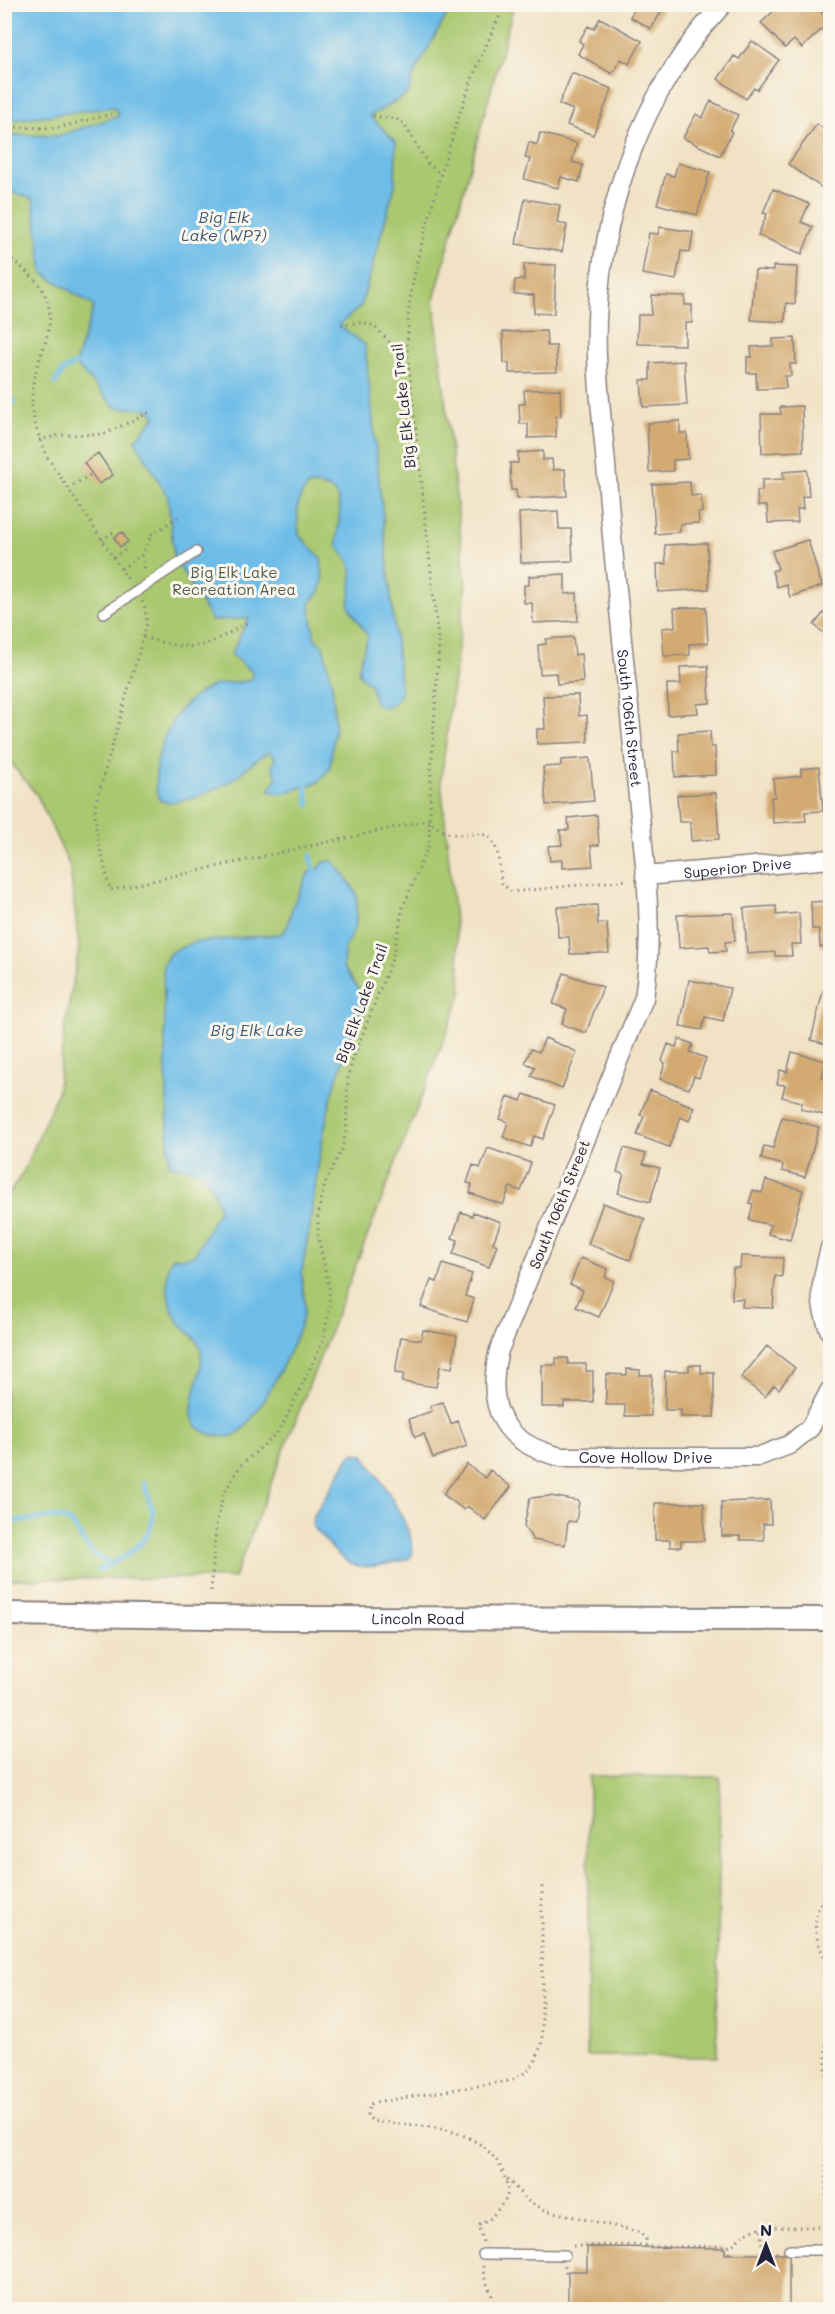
<svg xmlns="http://www.w3.org/2000/svg" width="835" height="2314" viewBox="0 0 835 2314" font-family="Mali,sans-serif">
	<style>
		.green { fill: #a9c870; stroke: #667556; stroke-width: 1.5 }
		.water { fill: #6ebde8; stroke: #487092; stroke-width: 1.5 }
		.lines { fill: none; stroke-linecap: round; stroke-linejoin: round }
		.stream { stroke: #6ebde8; stroke-width: 5 }
		.building { fill: #d3aa72 }
		.service-casing { stroke: #8a8280; stroke-width: 12 }
		.minor-casing { stroke: #8a8280; stroke-width: 21 }
		.tertiary-casing { stroke: #8a8280; stroke-width: 26 }
		.path { stroke: #8a8280; stroke-width: 3; stroke-dasharray: 1.5 4.5; stroke-linecap: butt }
		.service { stroke: #fff; stroke-width: 9 }
		.minor { stroke: #fff; stroke-width: 18 }
		.tertiary { stroke: #fff; stroke-width: 22 }
		.labels { text-anchor: middle; dominant-baseline: central; stroke-width: 6; stroke-linejoin: round; paint-order: stroke }
		.street-label { font-size: 15px; fill: #22223b; stroke: #fbf7ec }
		.park-label { font-size: 15px; fill: #515c4e; stroke: #fbf7ec }
		.water-label { font-size: 16px; font-style: italic; fill: #3d5878; stroke: #fbf7ec }
	</style>
	<rect width="100%" height="100%" fill="#fbf7ec"/>
	<filter id="ink" filterUnits="userSpaceOnUse"><feTurbulence type="fractalNoise" baseFrequency=".0167" numOctaves="2"/><feDisplacementMap in="SourceGraphic" scale="12" xChannelSelector="R" yChannelSelector="G"/><feConvolveMatrix kernelMatrix="1 2 1 2 8 2 1 2 1" color-interpolation-filters="sRGB"/></filter>
	<filter id="wash" filterUnits="userSpaceOnUse"><feTurbulence type="fractalNoise" baseFrequency=".008" numOctaves="4" result="noise"/><feDisplacementMap in="SourceGraphic" scale="24" xChannelSelector="R" yChannelSelector="G"/><feGaussianBlur stdDeviation="1.35" result="paint"/><feColorMatrix in="noise" values="0 0 0 0 0 0 0 0 0 0 0 0 0 0 0 0 0 1.4 0 .05"/><feComposite in="paint" operator="in"/></filter>
	<g filter="url(#wash)">
		<rect width="100%" height="100%" fill="#f1e2c5"/>
		<path class="green" d="M4,5h510l-80,295 32,285 -25,195 21,213 -228,585 -229,1v-379l20,-31 32,-76 8,-67 14,-78 -9,-81 -33,-72 -28,-34 -4,-10z
			M589,1776l131,1 -3,280 -130,-1z"/>
		<path class="water" d="M9,5h443l-39,71 -5,18 -38,22 26,26 -1,43 -34,121 -22,19 26,20 36,347c-3,10 -9,14 -19,15l-7,-4 -4,-17 -12,-12v-8l9,-30 -19,-29 3,-30 -2,-14 -13,-18c0,-28 15,-61 -28,-60 -15,15 -12,30 -10,50l22,23 2,24 -4,11 -8,9 -1,5 5,32 8,7 9,37 3,42 -5,43 -12,14 -36,12 -13,-3 8,-14 -5,-10 3,-9 -6,-6c-13,6 -23,17 -34,26 -15,11 -56,28 -74,23 -6,-8 -5,-16 -5,-26 2,-37 21,-73 56,-89 13,-6 28,-1 40,-7v-7l-21,-18 18,-36 -37,3 -38,-64 -6,-60 -33,-57 20,-23 -6,-8 -33,-1 -41,-44 19,-58 -51,-33 -10,-74 -28,-9 -1,-48 6,-7 48,1 61,-20 -5,-9 -102,13 -6,-106z
			M333,861l14,17 10,17 -1,30 -12,25 -1,17 15,21 5,14c-10,30 -22,60 -30,90 -12,44 -17,90 -23,134 -3,16 -7,33 -8,50 0,15 6,29 0,44 -8,26 -44,100 -65,114 -7,4 -19,3 -27,0 -41,-13 2,-62 -11,-89 -4,-9 -15,-16 -21,-24 -10,-15 -16,-49 -5,-64l11,1 11,-4 24,-45c-11,-36 -11,-38 -50,-44l-6,-200 8,-13 24,-10 86,-8 6,-6 5,-20 17,-36 9,-2 6,-8z
			M354,1453l10,2c13,20 54,78 48,100l-4,4c-60,15 -58,10 -96,-34l2,-9 35,-59z"/>
		<g class="lines">
			<path class="stream" d="M55,383l8,-12 12,-7
				M4,403l11,-2
				M305,780l4,25
				M311,856l4,19
				M4,1521c19,3 38,-6 57,-3 13,3 17,17 25,27 7,9 15,15 26,19
				M99,1570c21,-10 55,-27 54,-56 -1,-10 -7,-22 -9,-32"/>
		</g>
		<g id="blocks">
			<path class="building" d="M631,4h35l-15,25 -21,-12 6,-10z
				M781,4h33l16,17 -28,27 -8,-8 -9,8 -24,-25z
				M600,18l42,23 -13,23 -8,-5 -9,15 -34,-20 5,-10 -4,-3 9,-15 6,3z
				M752,41l27,19 -22,30 -3,-2 -8,11 -28,-20 16,-23 5,3z
				M572,73l40,16 -19,46 -26,-10 6,-15 -14,-6z
				M711,101l27,14 -8,16 2,1 -12,24 -37,-18 13,-24 6,4z
				M817,124l13,10v55l-2,3 -40,-28z
				M540,133l37,10 -5,19 11,3 -4,17 -18,-5 -3,11 -34,-9 6,-20 -5,-1 4,-16 8,3z
				M678,163l32,9 -13,43 -40,-11 9,-30 8,2z
				M773,189l36,15 -8,18 12,5 -11,27 -44,-19 9,-21 -4,-1z
				M525,199l35,6 -3,18 10,2 -5,27 -46,-8z
				M660,227l33,5 -3,20 -9,-1 -5,29 -34,-6 7,-41 9,1z
				M524,264l32,1 -2,49 -20,-1v-18l-20,-1 1,-14h9z
				M773,266l24,1 -2,37 -9,-1 -1,19 -34,-2 4,-50 18,1z
				M652,295l33,1v9h7v18h-7v22l-48,-1 1,-29h13z
				M546,331l1,15h9l1,26 -48,1v-10h-5l-1,-31z
				M795,338l1,26h-6l1,12h-6l1,12 -29,1 -1,-16h-9v-16h5l-1,-10 22,-1v-7z
				M684,361l3,44 -44,2 -2,-27h9v-17z
				M560,389l1,27h-5v21l-28,1v-14h-8l-1,-20h6l-1,-14z
				M802,406l1,45 -41,2 -1,-39h20l-1,-7z
				M680,421v12h7l1,26 -15,1v11l-24,1 -2,-49z
				M543,451v9l9,-1 1,11 12,-1 2,27 -50,3 -1,-9h-5l-1,-27h8v-10z
				M98,453l15,22 -14,9 -15,-21z
				M807,470l2,26 -7,1 1,12h-6l1,13 -30,1 -1,-17h-9l-1,-15h5v-11l22,-1 -1,-7z
				M690,482l1,14 10,-1 1,17 -4,1 1,10 -19,1v8l-25,2 -3,-50z
				M558,511l1,18h12l2,32 -52,2 -2,-50z
				M122,532l6,10 -8,5 -6,-9z
				M808,540l14,46 -32,11 -4,-13 -9,3 -5,-16 6,-2 -6,-18z
				M707,543l2,46 -51,3 -1,-28h9l-1,-19z
				M565,574v20l12,-1 1,28 -45,2 -1,-20h-8v-18h5v-9z
				M830,605v33l-16,-13z
				M706,607l2,36 -19,1 1,11 -26,1 -2,-28 13,-1 -1,-19z
				M573,637l2,18 6,-1 2,28 -26,2 -1,-11 -16,1 -2,-29 8,-1v-5z
				M708,666l2,37 -13,1 1,9 -30,2 -1,-31h14l-1,-17z
				M578,695l1,21 8,-1 1,27 -51,2v-15h8l-2,-33z
				M710,731l1,16h4l1,28 -41,2 -1,-26h5l-1,-18z
				M590,758l4,43 -48,4 -3,-38 18,-1v-6z
				M819,767l4,44 -18,1 1,9 -33,2 -2,-26h4l-2,-18 28,-3v-7z
				M716,793l3,46 -28,2 -1,-19h-11l-2,-27z
				M597,815l2,30 -8,1 2,20 -31,2v-8l-12,1 -2,-15 14,-1 -2,-15h9l-1,-12z
				M830,901v46h-10l-1,-18h-7l-1,-27z
				M597,905l1,19 9,-1 2,30 -39,1 -1,-17h-11l-1,-30z
				M776,906v9l23,-2 2,31h-10l1,12h-17v-4l-28,2 -3,-46z
				M733,913l2,28 -10,1 1,9 -16,1 -1,-6 -30,2 -2,-33z
				M564,973l39,14 -17,46 -24,-9 5,-15 -14,-5z
				M689,980l41,8 -7,33 -18,-4 -3,13 -22,-4z
				M823,991l7,2v52l-19,-5z
				M545,1038l32,14 -15,37 -31,-13 4,-9 -10,-4 6,-14 8,3z
				M679,1039l14,5 -3,8 16,6 -7,20 -5,-2 -5,13 -29,-10 5,-16 -3,-2 6,-17 8,3z
				M792,1052l34,9 -4,16 8,2v9l-6,27 -23,-6 1,-7 -20,-5 3,-12 -8,-1 3,-14 7,2z
				M650,1090l44,17 -5,14 -8,-4 -12,30 -32,-12 7,-19 -4,-1z
				M524,1094l31,11 -12,34 -9,-3 -4,11 -27,-10 5,-15 -8,-3 8,-23 13,5z
				M782,1117l37,10 -14,50 -23,-6 1,-6 -22,-6 3,-13 9,2z
				M488,1148l43,15 -10,28 -11,-4 -7,18 -33,-12 2,-9 -5,-1 6,-18 7,3z
				M624,1148l22,6 -3,10 17,4 -10,34 -32,-9 6,-19 -7,-2z
				M766,1180l37,10 -13,50 -22,-6 3,-9 -22,-5 4,-16 -4,-1 4,-13 9,3z
				M603,1203l42,16 -15,41 -42,-16z
				M461,1212l11,4 1,-4 28,10 -8,21 4,2 -8,22 -36,-13 5,-14 -6,-2z
				M741,1256l42,2 -1,19 -7,-1 -2,32 -31,-1 1,-8h-11l1,-31h7z
				M581,1258l27,11 -3,8 9,4 -15,36 -23,-10 7,-17 -13,-6z
				M443,1264l29,10 -7,22 9,3 -7,23 -46,-15 10,-27 6,2z
				M423,1330l34,6 -5,32 -12,-2 -4,21 -34,-5 2,-8 -9,-1 6,-36 20,3z
				M767,1346l28,22 -16,21 -5,-4 -9,12 -24,-19z
				M556,1358h12v6h18v7h7v31h-29v5h-22v-42h14z
				M689,1365h12v8h13v44h-33v-7h-16v-39h24z
				M627,1369l13,1v5h12l-1,41h-26v-11h-19v-31l21,1z
				M443,1402l8,22 7,-3 9,25 -34,12 -9,-24 -9,3 -6,-18 23,-8 -2,-5z
				M467,1464l18,14 5,-8 21,17 -26,33 -18,-14 -3,4 -21,-16z
				M550,1496l29,5 -3,21 -8,-1 -3,24 -32,-5 -9,-14 6,-28z
				M770,1500l1,24h-8l1,16h-24v-4h-18l-1,-34z
				M655,1503h49v38h-23v6h-11v-7h-15z
				M587,2247l138,1v6h64v56h-221v-39h19z"/>
		</g>
	</g>
	<g filter="url(#ink)">
		<use href="#blocks" fill-opacity="0" stroke="#8a8280" stroke-width="1.5"/>
		<g class="lines">
			<g class="service-casing">
				<path id="service" d="M104,613l92,-61
					M789,2250h41
					M483,2254l82,1"/>
			</g>
			<g class="minor-casing">
				<g id="minor">
					<path id="s1" d="M723,4c-10,12 -21,23 -30,36 -57,76 -88,169 -95,263 -5,58 5,118 9,175 8,103 20,206 30,309 7,70 18,141 7,211l-145,352c-14,58 3,93 62,107h196l32,-12 21,-17 20,-38"/>
					<path id="s2" d="M645,876l185,-17"/>
					<path d="M830,1248c-9,37 -14,47 0,84"/>
				</g>
			</g>
			<g class="tertiary-casing">
				<g id="tertiary">
					<path id="s3" d="M4,1614l281,4 545,1"/>
				</g>
			</g>
			<path class="path" d="M373,116l25,4 6,4 24,40 13,10
				M4,127l53,1 55,-14
				M4,251c12,14 30,24 39,40 18,34 -6,62 -10,95 -4,26 4,48 15,72l81,123
				M341,325c35,-6 32,1 55,24h11
				M39,440l21,-5 45,-1 45,-22
				M68,488l24,-14
				M102,540l11,-8 3,5
				M142,555l3,16
				M113,557l12,-7 -3,-5
				M121,569l21,-14 10,-21 29,-19
				M142,601l3,7 2,15 -52,183 1,24 14,60 319,-70c7,7 14,12 24,14 14,3 32,-6 40,8 7,11 6,29 9,42l10,8 115,-12
				M143,637c53,16 59,12 105,-15
				M211,1591l5,-65 7,-31 17,-29 36,-32 9,-14 38,-79 7,-36 -1,-17 -11,-53v-18l3,-18 5,-18 16,-32 4,-17 2,-55 5,-18 40,-103 10,-49 26,-63 2,-71 8,-126 -32,-298 2,-44 8,-44 24,-87 17,-56 20,-55 27,-59
				M507,2179l21,22 17,9 94,22 7,7v8l85,-1 15,-13 16,-6
				M826,2238v-274c-2,-9 -7,-17 -9,-27 -5,-17 2,-36 13,-48
				M483,2242l-5,-16 13,-8 16,-20c1,-12 -1,-20 -6,-30 -25,-46 -85,-41 -129,-47l-5,-6 3,-11 7,-2 131,-21c23,-9 28,-16 34,-40v-155
				M573,2246l73,-1
				M729,2246v8
				M777,2253l-14,-7 -2,-5 1,-14h64
				M565,2265l1,10h2
				M483,2266c0,18 12,27 11,44
				M825,2310l1,-47"/>
			<use href="#service" class="service"/>
			<use href="#minor" class="minor"/>
			<use href="#tertiary" class="tertiary"/>
		</g>
	</g>
	<g class="labels">
		<g class="street-label">
			<text transform="translate(403 406) rotate(-96)">Big Elk Lake Trail</text>
			<text stroke="none"><textPath href="#s1" startOffset="747">South 106th Street</textPath></text>
			<text stroke="none"><textPath href="#s2" startOffset="93">Superior Drive</textPath></text>
			<text transform="translate(361 1003) rotate(-70)">Big Elk Lake Trail</text>
			<text transform="translate(559 1204) rotate(-68)">South 106th Street</text>
			<text stroke="none"><textPath href="#s1" startOffset="1636">Cove Hollow Drive</textPath></text>
			<text stroke="none"><textPath href="#s3" startOffset="414">Lincoln Road</textPath></text>
		</g>
		<g class="park-label">
			<text x="234" y="572">Big Elk Lake<tspan x="234" dy="17">Recreation Area</tspan></text>
		</g>
		<g class="water-label">
			<text x="224" y="216">Big Elk<tspan x="224" dy="18">Lake (WP7)</tspan></text>
			<text x="257" y="1029">Big Elk Lake</text>
		</g>
	</g>
	<rect width="835" height="2314" fill="none" stroke="#fbf7ec" stroke-width="24"/>
	<g transform="translate(766 2245)" stroke="#fbf7ec" stroke-width="4.5" paint-order="stroke">
	<path d="M0-4.5L10 22L0 15L-10 22Z" fill="#22223b"/>
	<text y="-9" font-size="16" font-weight="bold" text-anchor="middle" fill="#22223b">N</text>
	</g>
</svg>
